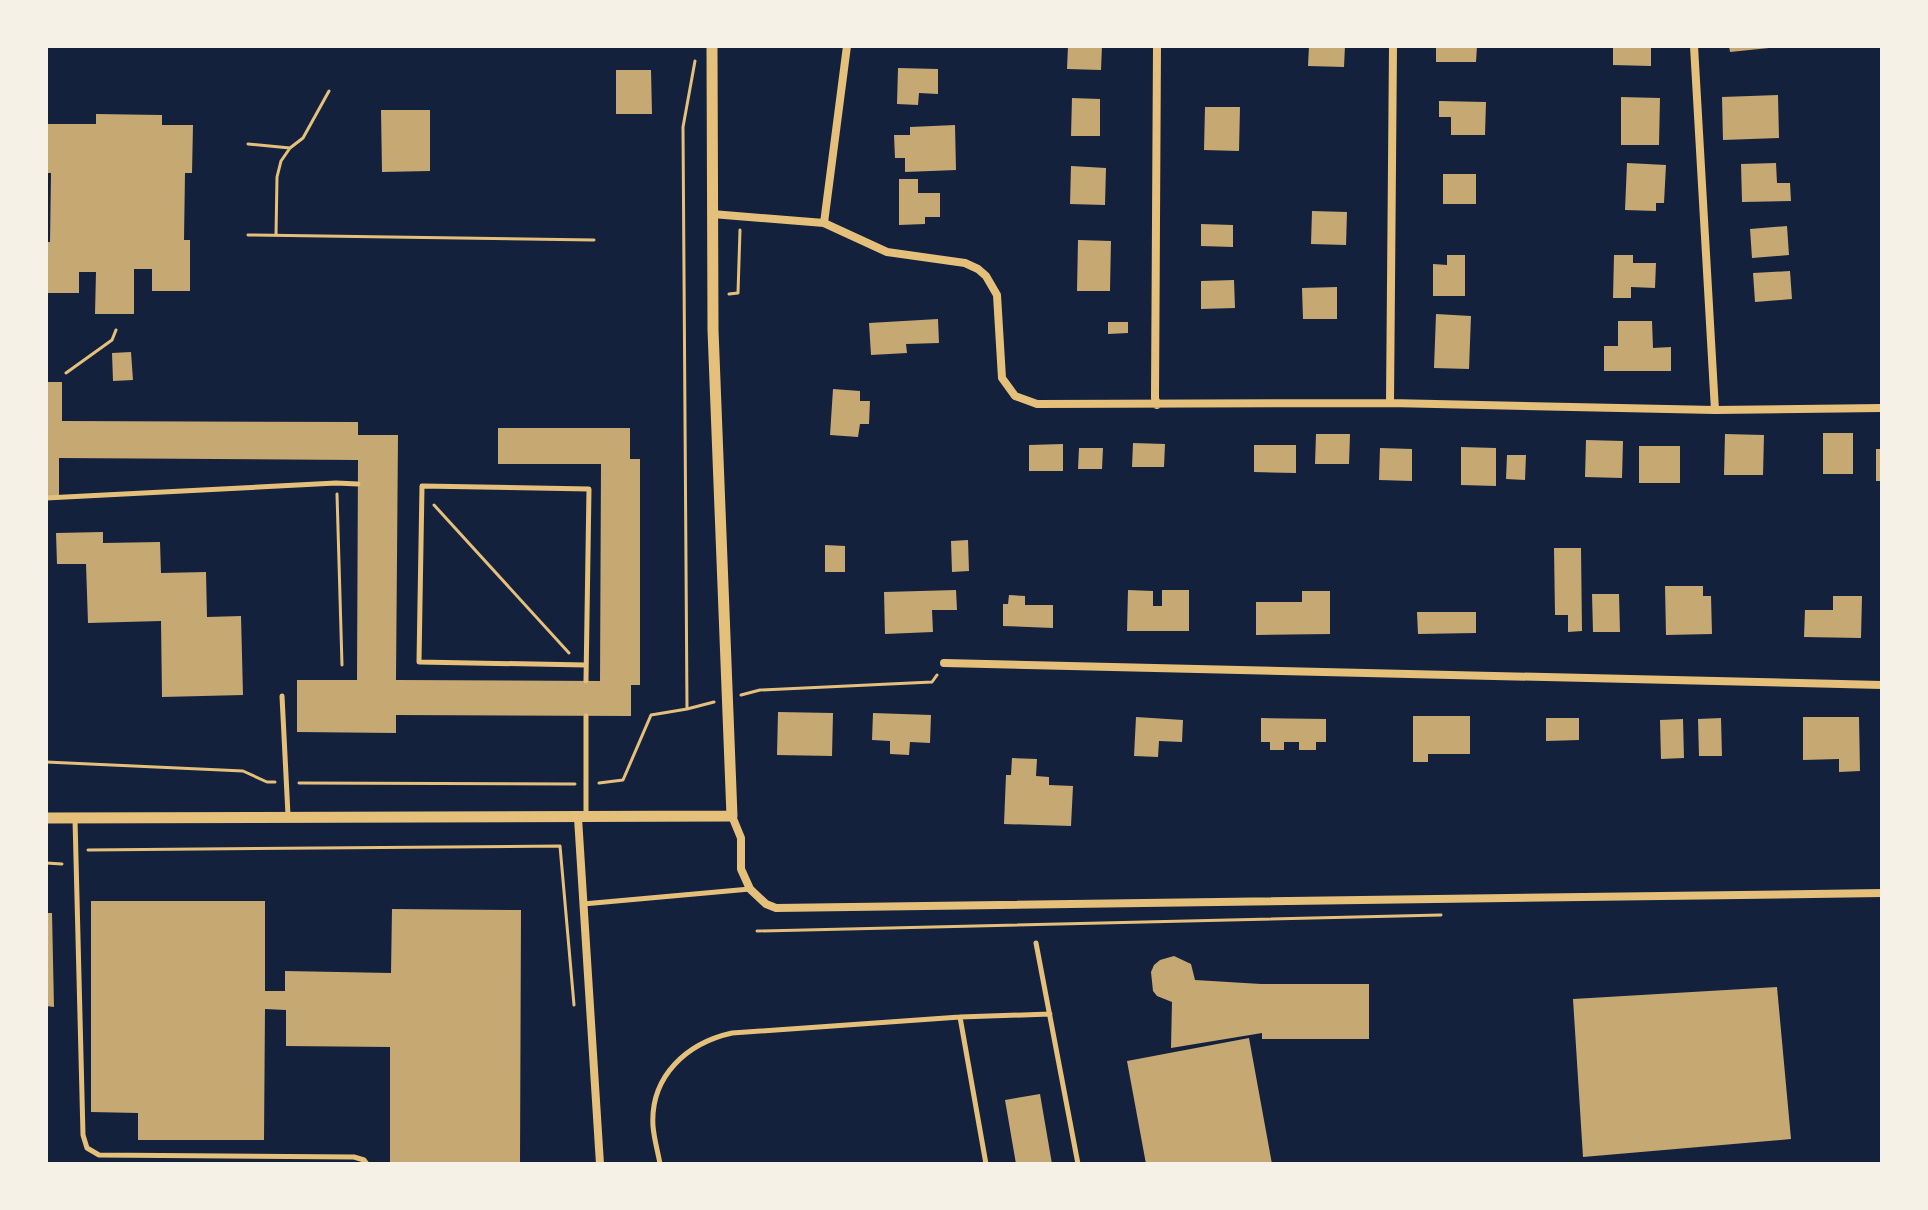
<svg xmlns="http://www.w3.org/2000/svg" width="1928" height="1210" viewBox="0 0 1928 1210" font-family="Commissioner,sans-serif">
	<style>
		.building { fill: #c6a872 }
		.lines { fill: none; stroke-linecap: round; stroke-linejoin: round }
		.path { stroke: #e5c07b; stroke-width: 3 }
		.service { stroke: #e5c07b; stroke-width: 5 }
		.minor { stroke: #e5c07b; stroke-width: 8 }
		.tertiary { stroke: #e5c07b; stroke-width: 11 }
	</style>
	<rect width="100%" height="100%" fill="#14213d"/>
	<path class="building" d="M1068,46h34l-1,24 -34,-1z
		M1309,46h36l-1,21 -36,-1z
		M1436,46h41l-1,16h-40z
		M1613,46h38v20l-38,-1z
		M1729,46h39l1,2 -39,4z
		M898,68l40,1v25l-19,-1 -1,12 -21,-1z
		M616,70h35l1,44h-36z
		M1778,95l1,43 -56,2 -1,-43z
		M1621,97l39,1 -1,47h-38z
		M1072,98l28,1v37h-29z
		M1439,101l47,1 -1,33h-34v-18h-12z
		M1205,107h35l-1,44 -35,-1z
		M381,110h49v61l-48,1z
		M96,114l66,1v10h31l-1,48h-7l-1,67h6v51h-38v-22h-18v45h-39l1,-42h-17v21h-33v-51h4l1,-69h-5v-49h50z
		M955,125l1,45 -51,2v-14h-10l-1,-23h16v-8z
		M1627,163l39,2 -2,38h-8v8l-31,-1z
		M1776,163l1,20h13l1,18 -49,1 -1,-38z
		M1071,166l35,2 -1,37 -35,-1z
		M1443,174h33v30h-33z
		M899,179h19v14h22v24h-15v7l-26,1z
		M1312,211l35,1 -1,33 -35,-1z
		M1201,224l32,1v22l-32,-1z
		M1787,226l2,29 -37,3 -2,-29z
		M1078,240l33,1 -1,50h-33z
		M1447,255h18v41h-32v-32l14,1z
		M1614,255h19v8h23l-1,25 -24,-1v11h-18z
		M1790,271l2,28 -37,3 -2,-29z
		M1234,280l1,28 -34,1v-28z
		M1337,287v32h-34l-1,-31z
		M1436,314l35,2 -2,53 -35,-1z
		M938,319l1,24 -33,1 1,9 -36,2 -2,-32z
		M1618,321h34l1,27 18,-1v24h-67v-25h14z
		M1108,322h20v11l-20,1z
		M131,352l2,28 -20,1 -1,-28z
		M46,382h16v39l296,1v13h40l-2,245 204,1 1,-217h-103v-36h132v31h10v226h-9v31l-235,-1v18l-99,-1v-52h60l1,-220 -299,-2v39h-13z
		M833,389l27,2v10h10l-1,23h-9l-2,13 -28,-2z
		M1823,433h30v41h-30z
		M1316,434h34l-1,30h-34z
		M1725,434l39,1 -1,40h-39z
		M1586,440l37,1 -1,37 -37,-1z
		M1133,443l32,1 -1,23h-32z
		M1063,444v27h-34v-26z
		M1254,445h42v28l-42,-1z
		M1639,446h41v37h-41z
		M1461,447l35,1v38l-35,-1z
		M1079,448h24l-1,21h-24z
		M1380,448l32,1v32l-33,-1z
		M1876,449h6v32h-6z
		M1507,455h19l-1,25 -19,-1z
		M103,532v11l57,-1 1,31 45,-1 1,45 34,-1 2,79 -81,2 -1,-76 -73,2 -2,-59h-29l-1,-31z
		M968,540l1,31 -17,1 -1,-31z
		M825,545l20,1v26h-20z
		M1554,548h27l1,83 -14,1v-17h-13z
		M1665,586h38v10h8l1,38 -46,1z
		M956,590l1,20h-25l1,22 -48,2 -1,-42z
		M1128,590l25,1v15h9v-16h27v41h-62z
		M1302,591h28v43l-74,1v-33h46z
		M1592,594h27l1,38h-27z
		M1009,595l16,1v9h28v23l-50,-2v-22h5z
		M1833,596h29l-1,42 -57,-1 1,-27h28z
		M1417,612h59v21l-58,1z
		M778,712l55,1 -1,43 -55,-1z
		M873,713l58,2 -1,28 -20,-1 -1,13 -19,-1v-13l-18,-1z
		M1413,716h57v38h-42v8h-15z
		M1136,717l47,3 -1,22 -23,-1 -1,16 -24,-1z
		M1803,717h56l1,54 -21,1v-13l-36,1z
		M1261,718l65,1v23h-10v8h-17v-8h-15v8h-14v-8h-9z
		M1546,718h33v22l-33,1z
		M1721,718l1,38h-23l-1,-37z
		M1683,719l1,39 -23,1 -1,-39z
		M1012,758l25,1 -1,17 13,1v8l24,1 -2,40 -67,-2 2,-49h5z
		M91,901h174v90h20v-20l106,2 1,-64 129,1 -1,254h-130v-117l-104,-1v-36l-21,-1 -1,131h-126v-27l-47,-1z
		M46,913h6l2,94 -8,-1z
		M1174,956l17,8 4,16 66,4h108v55h-107v-6l-91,15 1,-46 -15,-6 -4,-5 -2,-19 3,-7 6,-5z
		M1777,987l14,152 -208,18 -10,-158z
		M1249,1038l23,126h-126l-19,-103z
		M1040,1094l12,70h-36l-11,-64z"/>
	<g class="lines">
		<path class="path" d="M248,144l42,4
			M248,235l346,5
			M276,235l1,-58 4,-16 9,-13 13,-10 26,-47
			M729,294l9,-1 2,-63
			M66,373l46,-33 4,-10
			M337,494l5,171
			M434,505l135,148
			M741,695l19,-5 172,-8 5,-7
			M687,709l27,-7
			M46,762l197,9 24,11h8
			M299,783l276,1
			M599,783l24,-3 28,-65 36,-6 -4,-582 12,-66
			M88,850l472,-4 14,159
			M46,863l16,1
			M757,931l684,-16"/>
		<path class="service" d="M46,498l290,-15 22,1
			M586,681l3,-192 -167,-3 -3,176 167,3
			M282,696l6,119
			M586,815v-99
			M75,819l8,316 4,13 12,7 255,2 10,3 3,4
			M583,904l167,-15
			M1036,943l42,221
			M960,1017l26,147
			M660,1164c-2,-12 -6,-25 -7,-38 -3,-50 34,-83 79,-93l228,-16 90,-3"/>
		<path class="minor" d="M1157,46l-2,352 2,7
			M1694,46l21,364
			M712,214l112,9 63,29 78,11 13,6 8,7 11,19 5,83 13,18 22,8 353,-1 325,7 167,-2
			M824,223l23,-177
			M1390,403l3,-357
			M944,663l938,22
			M732,816l9,22v31l9,20 16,15 10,4 1106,-15
			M578,818l22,346"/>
		<path class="tertiary" d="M46,818l686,-2 -19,-486 -1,-284"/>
	</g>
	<rect width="1928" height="1210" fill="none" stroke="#f6f1e7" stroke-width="96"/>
</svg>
